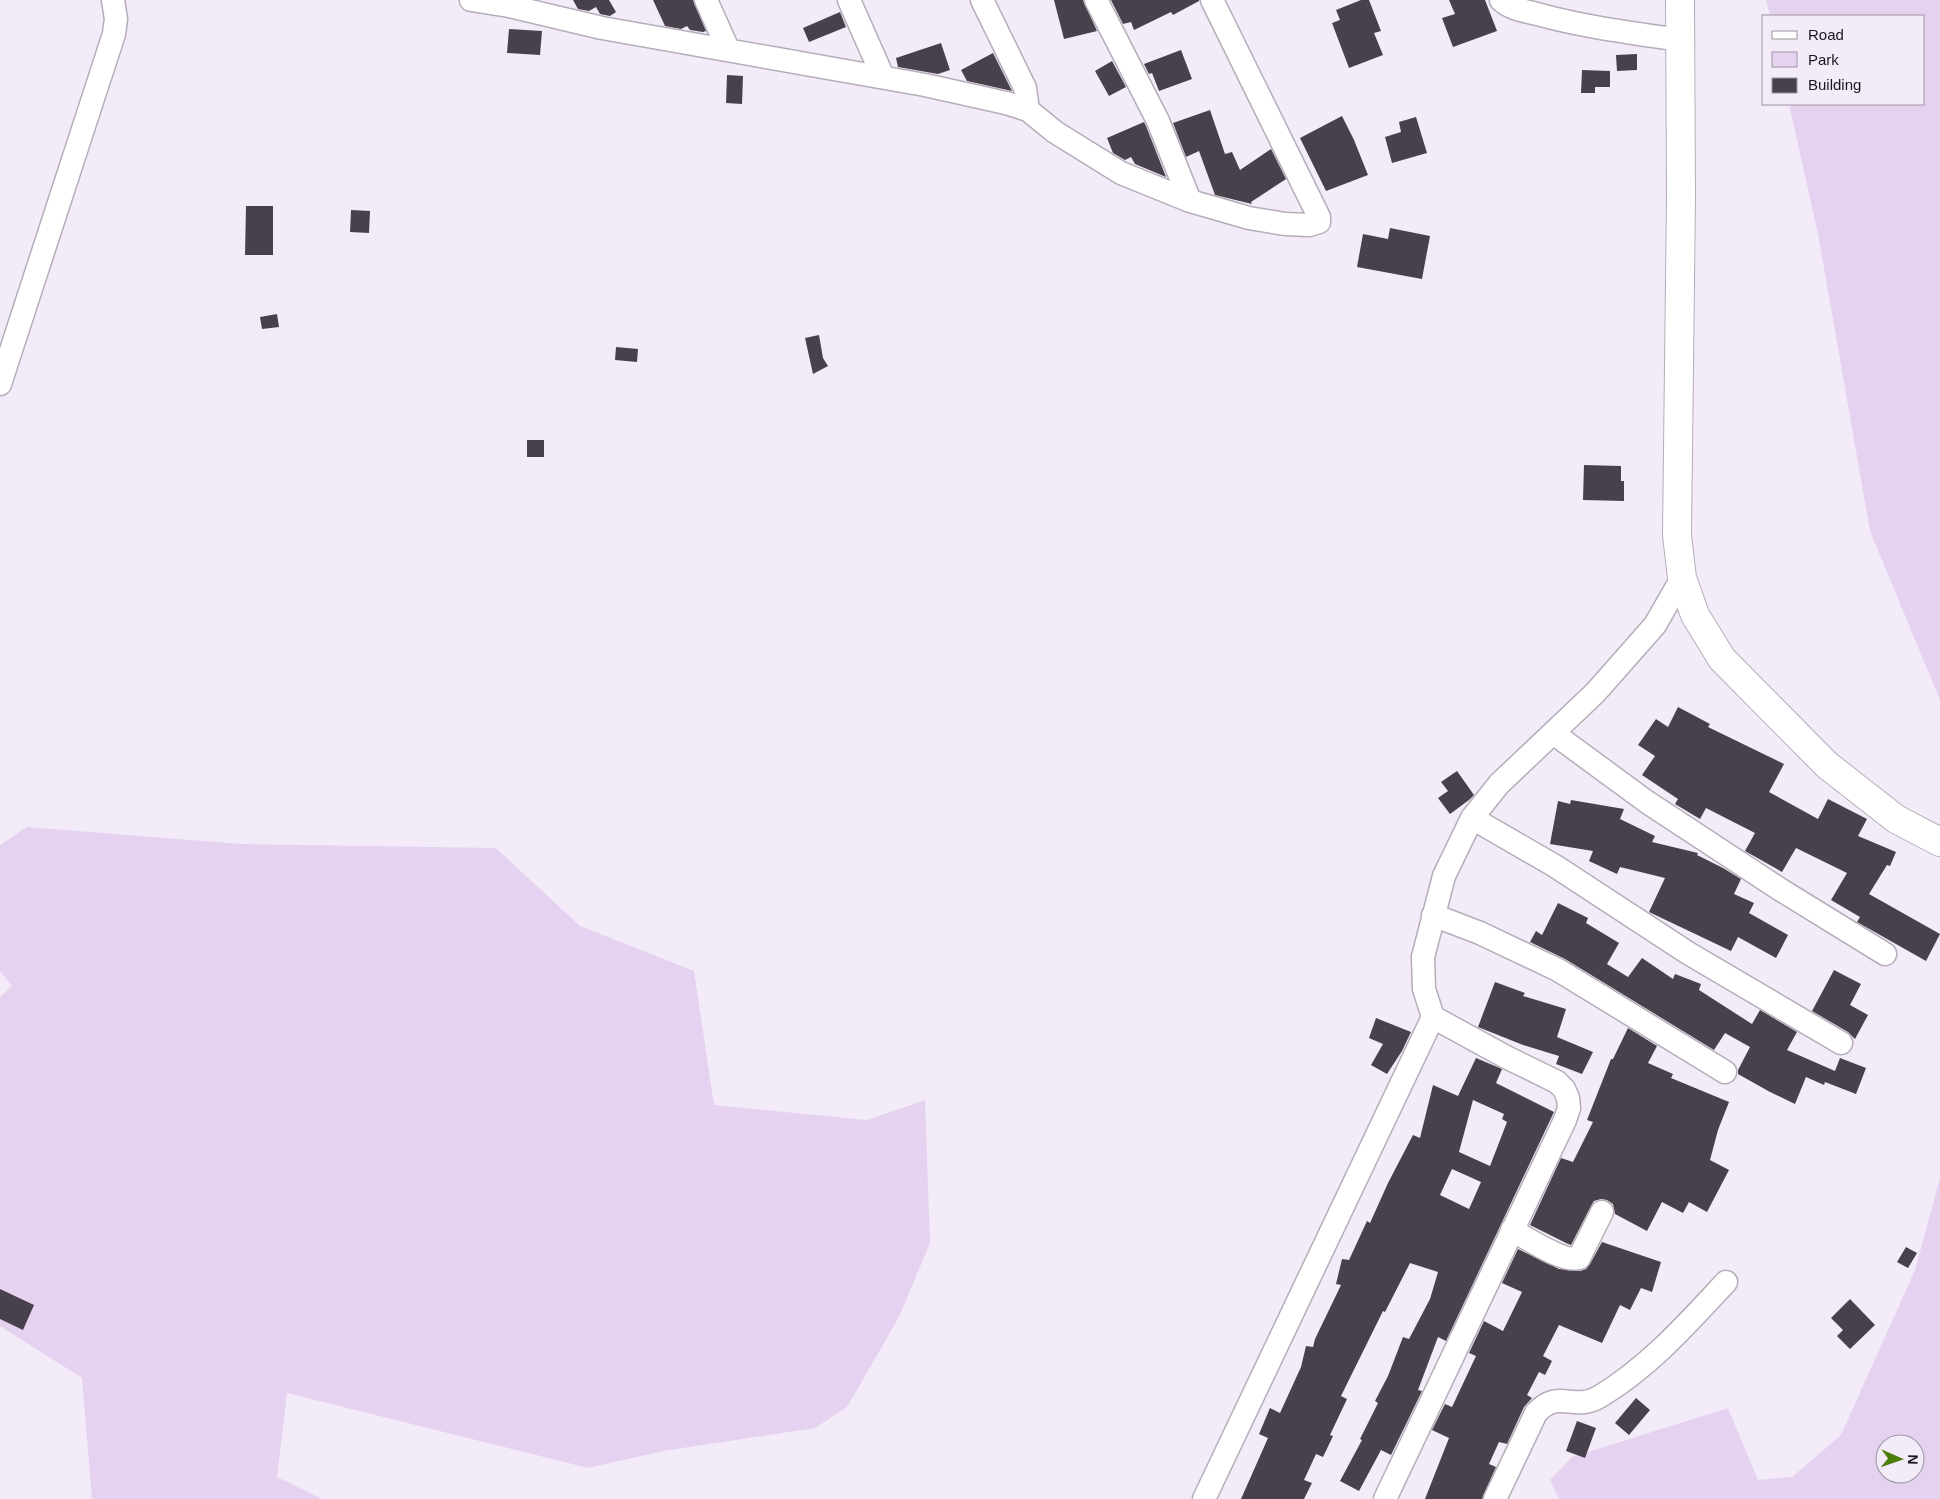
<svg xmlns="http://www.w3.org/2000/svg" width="1940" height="1499" viewBox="0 0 1940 1499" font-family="Helvetica,sans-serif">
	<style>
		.green { fill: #e5d2f1; fill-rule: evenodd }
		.building { fill: #48414c; fill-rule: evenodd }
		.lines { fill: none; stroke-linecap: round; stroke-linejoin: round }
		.minor-casing { stroke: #b5adba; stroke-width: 25 }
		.major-casing { stroke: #b5adba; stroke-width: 30 }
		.minor { stroke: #fff; stroke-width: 22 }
		.major { stroke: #fff; stroke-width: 28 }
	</style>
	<rect width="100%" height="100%" fill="#f3ebf8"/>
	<path class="green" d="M1766,0h174v700l-70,-169 -52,-297 -29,-130h135v-88h-154z
		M27,827l214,17 255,4 84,78 114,45 20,134 153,15 58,-20 5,143 -31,74 -52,90 -32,21 -152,23 -75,17 -301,-75 -10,84 45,22h-230l-10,-121 -82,-52v-329l12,-11 -12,-15v-126z
		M1940,1178v321h-381l-9,-19 22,-23 156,-49 30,72 34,-3 49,-42 74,-165zM1885,1444h30v30h-30z"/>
	<path class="building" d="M573,0h36l7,12 -6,4 -10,-2 -4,-7 -7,4 -11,-2z
		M653,0h40l13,31 -3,1 -13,-2 -3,-4 -6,3 -16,-3z
		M1054,0h29l14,31 -33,8z
		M1111,0h88v1l-26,14 -2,-3 -37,18 -3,-8 -8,2z
		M1361,0h8l12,31 -7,2 9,22 -34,13 -17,-45 8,-3 -4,-10z
		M1449,0h36l12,31 -44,16 -11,-29 13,-4z
		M840,12l6,15 -37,15 -6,-14z
		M509,29l33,2 -2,24 -33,-2z
		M941,43l9,27 -12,4 -40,-7 -2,-9z
		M1181,50l11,29 -33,12 -7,-18 -3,1 -5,-10z
		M993,53l19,38 -45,-10 -6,-11z
		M1637,54v16l-20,1 -1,-16z
		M1112,61l14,26 -17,9 -14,-25z
		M1582,70l28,1v16h-15v6h-14z
		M727,75l16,1 -1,28 -16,-1z
		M1210,110l15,44 7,-2 8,18 31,-21 15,30 -35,23 1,2 -37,-9 -16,-44 -13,6 -13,-34z
		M1342,116l12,24 14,35 -42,16 -26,-53z
		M1416,117l11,36 -35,10 -7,-26 16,-5 -2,-10z
		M1144,122l2,4 20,51 -31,-13 -4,-7 -6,3 -12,-7 -6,-15z
		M246,206h27v49h-28z
		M351,210l19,1 -1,22 -19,-1z
		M1390,228l40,8 -8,43 -65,-12 6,-33 25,5z
		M277,314l2,13 -17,2 -2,-12z
		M819,335l4,23 5,8 -15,8 -8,-36z
		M616,347l22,2 -1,13 -22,-2z
		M527,440h17v17h-17z
		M1584,465l37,1v15h3v20l-41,-1z
		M1678,707l32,17 -2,3 76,37 -15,28 49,27 10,-20 39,20 -9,17 38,16 -6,14 -3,-1 -18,29 71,40 -14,27 -69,-39 3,-5 -29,-17 16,-27 -51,-25 -14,24 -37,-21 10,-18 -49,-25 -6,11 -25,-15 3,-5 -36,-24 13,-19 -17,-11 18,-26 12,8z
		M1457,771l17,24 -5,5 -19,14 -12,-16 10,-7 -7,-9z
		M1571,800l53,9 -4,10 35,17 -3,6 46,11 -1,2 26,13 18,11 -7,15 20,9 -5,10 39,22 -12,23 -38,-21 -7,14 -82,-39 16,-34 -45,-11 -3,7 -28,-13 4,-10 -43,-7 8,-43 12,3z
		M1558,903l30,15 -2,5 33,20 -12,21 21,13 14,-19 31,21 2,-5 26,10 -2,6 53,34 8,-14 37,22 -10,18 48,21 5,-13 26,10 -10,26 -31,-12 -1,3 -18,-8 -11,27 -25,-12 -32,-18v-4l12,-23 -25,-14 -11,17 -149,-91 -35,-17 6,-11 6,4z
		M1834,970l27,14 -11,21 18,10 -13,24 -7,-7 -36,-21z
		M1495,982l30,11 -2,3 43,13 -9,28 36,15 -11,22 -26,-10 3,-8 -36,-11 -45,-18z
		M1376,1018l35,14 -9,19 -15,23 -16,-9 12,-21 -14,-6z
		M1628,1028l29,18 -9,17 25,11 -2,4 58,24 -11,28 -8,30 19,10 -22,42 -18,-10 -6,11 -21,-11 -15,29 -32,-17 -2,-10 -6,-4 -6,-1 -7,2 -3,5 -20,39 -3,-1 -38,-19 31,-67 12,4 20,-40 -6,-2 24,-61h2z
		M1476,1058l26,11 -6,14 58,29 -108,229 -8,-4 -20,53 4,1 -31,64 -10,-5 -22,41 -19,-10 22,-41 -2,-1 18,-36 -3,-2 13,-25 15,-39 6,2 21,-40 8,-27 -28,-9 -25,49 -2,-1 -42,85 6,3 -17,36 3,1 -10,21 -7,-3 -12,26 8,3 -8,16h-63l27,-61 -9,-4 11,-26 10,5 21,-46 5,-21 7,1 2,-8 26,-54 -5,-1 6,-25 7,1 18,-39 3,2 18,-40 25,-48 7,3 13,-53 25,11zM1473,1100l31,14 -2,5 5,3 -17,44 -31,-14zM1452,1169l29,13 -12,27 -29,-14z
		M1602,1242l59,20 -9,30 -11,-4 -11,22 -10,-5 -18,38 -43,-18 -16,31 9,5 -7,14 -6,-3 -12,23 5,3 -8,9 -17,37 -8,-2 -10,22 7,3 -14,32h-57l24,-61 -17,-8 13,-26 7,3 24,-51 -7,-3 15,-32 19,10 19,-39 -20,-9 16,-34 41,20 21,2 6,-2 4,-5z
		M1906,1247l11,6 -9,15 -11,-6z
		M0,1289l34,16 -11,25 -23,-11z
		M1850,1299l25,26 -25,24 -13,-13 6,-6 -12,-12z
		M1636,1398l14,12 -21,25 -14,-12z
		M1577,1421l19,7 -11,30 -19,-7z"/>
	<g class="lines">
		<g class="minor-casing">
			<path id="minor" d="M471,0l38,6 93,22 323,57 81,18 22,7 27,22 66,41 69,28 59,17 36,6 25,1 9,-3v-5l-107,-217
				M706,0l22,49
				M849,0l34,77
				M982,0l43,88 3,22
				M1096,0l62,121 32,80
				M1501,0c9,9 24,11 36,14 47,13 95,19 143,26
				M0,384l114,-350 2,-15 -3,-19
				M1553,733l94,69 134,88 104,64
				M1472,818l83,48 133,87 153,90
				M1433,915l47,18 78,37 167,102
				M1433,1017l-9,-28 -1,-32 21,-81 28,-58 27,-34 96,-91 38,-43 22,-25 27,-47
				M1512,1230c15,8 51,33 67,28l23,-46
				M1204,1499l229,-482 73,40 51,25 7,7 4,9 1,10 -4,12 -180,379
				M1495,1499l41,-86c23,-25 37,-1 63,-16 50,-30 88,-73 127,-115"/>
		</g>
		<g class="major-casing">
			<path id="major" d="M1680,0l1,197 -4,338 5,43 13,37 27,44 105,106 69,54 44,23"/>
		</g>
		<use href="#minor" class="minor"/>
		<use href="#major" class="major"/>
	</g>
	<rect x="1762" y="15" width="162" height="90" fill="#f3ebf8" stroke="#9c96a0"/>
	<rect x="1772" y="31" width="25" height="8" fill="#ffffff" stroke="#9c96a0"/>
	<text x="1808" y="40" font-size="15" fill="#1a171c">Road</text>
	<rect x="1772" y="52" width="25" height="15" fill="#e5d2f1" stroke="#9c96a0"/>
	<text x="1808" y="65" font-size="15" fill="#1a171c">Park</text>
	<rect x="1772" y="78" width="25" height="15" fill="#48414c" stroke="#9c96a0"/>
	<text x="1808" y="90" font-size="15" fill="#1a171c">Building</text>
	<g transform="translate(1900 1459) rotate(92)"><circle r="24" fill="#f3ebf8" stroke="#9c96a0"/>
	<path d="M0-4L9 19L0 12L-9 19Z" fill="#4c7d0b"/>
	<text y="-8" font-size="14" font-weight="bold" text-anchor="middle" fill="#1a171c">N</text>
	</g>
</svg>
